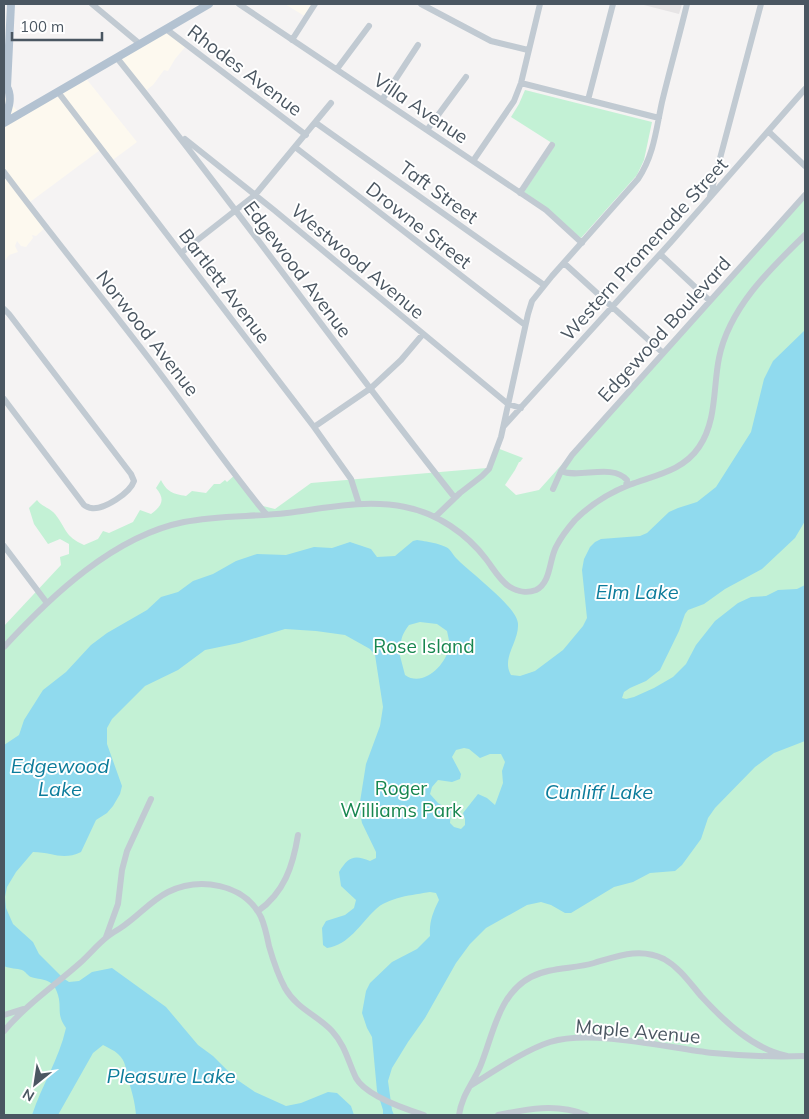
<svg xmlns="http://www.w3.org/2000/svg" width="809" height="1119" viewBox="0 0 809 1119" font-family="Mulish,sans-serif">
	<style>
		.commercial { fill: #fdf9ef }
		.education { fill: #e6e4e5 }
		.green { fill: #c3f1d5 }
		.water { fill: #90daee; fill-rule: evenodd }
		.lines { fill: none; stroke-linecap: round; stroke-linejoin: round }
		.minor { stroke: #c1cad2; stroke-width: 6 }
		.major { stroke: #b3c2d1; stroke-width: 8 }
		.labels { text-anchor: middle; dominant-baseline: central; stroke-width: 4; stroke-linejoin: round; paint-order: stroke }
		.street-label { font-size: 19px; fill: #4a5661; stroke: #fff }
		.park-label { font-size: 19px; fill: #17864f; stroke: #fff }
		.water-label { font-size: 20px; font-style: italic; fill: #0c7c9b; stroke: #fff }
	</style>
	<rect width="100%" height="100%" fill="#f5f3f3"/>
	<path class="commercial" d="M285,4h30l-9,13z
		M163,30l23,16 -11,13 -7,12 -4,-1 -11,15 -9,7 -25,-37z
		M84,76l53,66 -27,20 -10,-12 -70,52 17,24 -11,10 -4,-1 1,3 -7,9 -5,-1 -4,-5 -2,5 3,6 -9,3 -5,7v-165l15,15z"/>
	<path class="education" d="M640,4h42l-3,10z"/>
	<path class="green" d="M525,90l127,32 -8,38 -7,15 -56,63 -57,-46 31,-47 -44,-28 8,-13z
		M805,193v922h-801v-489l57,-61 -1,-8 9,-3v-10l-9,-5 -12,5 -14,-20 -5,-16 8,-8c4,6 13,8 18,14 12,15 9,22 29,31l14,-6 5,-8 6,2 24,-11 7,-12 11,4c12,-9 14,-15 5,-26l5,-8c6,12 12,14 25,16l6,-5 14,2 8,-9h6l5,-4 2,2 9,-8 23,31 16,4 36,-26 176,-15 10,-20 26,10 -3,4h-1l-4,8 -10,15 11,10 23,-5z"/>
	<path class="water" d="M805,330v191l-10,17 -33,31 -37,20 -21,15 -16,6 -3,4 -6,17 -19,39 -14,11 -16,7 -6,4 -2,6 4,1 8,-2 20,-9 19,-11 13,-13 10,-19 19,-24 23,-18 13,-6 15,-1 12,-6 19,-1 8,-4v156l-31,12 -19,14 -40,41 -7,10 -7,21 -19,26 -7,6 -25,2 -17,9 -19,5 -43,26h-6l-14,-8 -10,-3 -14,3 -41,23 -16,16 -14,19 -31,55 -17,24 -16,26 -4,13 4,29 2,5h-11v-5l-6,-19 -5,-54 -5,-9 -5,-15 4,-22 4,-8 22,-21 25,-13 13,-13c-1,-14 3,-24 9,-36l-3,-7 -6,-1c-17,3 -42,5 -55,18 -15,14 -26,35 -48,38l-4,-3 -1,-17 4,-7 19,-6 9,-7 2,-8 -15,-14 -2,-14c9,-15 15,-18 31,-11l6,-3v-6l-14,-29 -3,-15 7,-44 14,-38 3,-19 -8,-52 -5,-6 -25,-14 -29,-4 -31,-2 -46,14 -34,7 -27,20 -33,16 -33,33 -5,9v16l15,42 -2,8 -7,12 -6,7 -11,7 -15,32c-19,9 -28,0 -48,0l-17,20 -9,15 -2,10 1,11 7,16 20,18 6,12 24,24 6,4 10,-1 13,-9 20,-4 54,39 32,38 15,11 23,23 19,13 31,14 15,-3 27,-11 9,1 14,13 3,9h-218c-1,-13 -4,-23 -8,-36 -2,-9 -2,-18 -10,-25 -4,-4 -10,-6 -15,-9l-10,8 -35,62h-26c10,-30 27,-56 34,-87 -10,-14 -4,-19 -8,-33 -5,-17 -13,-14 -27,-18 -3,-1 -5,-5 -9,-7 -5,-2 -12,-1 -18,-4v-221l15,-10 5,-15 19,-30 23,-18 25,-27 16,-12 40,-23 14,-13 17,-5 15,-11 20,-7 23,-13 21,-7 29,1 28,-8 18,1 18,-6 21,7 6,8 18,-1 18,-15 4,-1c7,1 27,4 32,9 3,3 5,7 7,9 13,14 62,49 62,66 1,18 -17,34 -7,51l9,1 15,-5 28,-21 20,-24 4,-8 -5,-48 2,-11 6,-12 5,-5 6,-3 39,-3 7,-3 22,-21 9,-4 19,-6 19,-15 35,-55 13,-53 9,-18zM420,622l17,2 10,7c1,5 3,11 2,16 -3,18 -26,41 -44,28l-6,-23 2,-3c-1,-10 2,-16 8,-24zM464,748l5,1 11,9 10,-4h11l4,8 -3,9 1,12 -8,22 -8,-7 -9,-4 -15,19 2,6v6l-4,4 -7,-2 -4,-4 1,-12 -13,-8 -8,-9 2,-7 6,-7 14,2 8,-3 1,-5 -9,-17 4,-7z"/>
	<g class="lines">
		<path class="minor" d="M92,4l48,40
			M239,4l307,206 36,33
			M421,4l70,37 37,9
			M166,29l140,106
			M292,40l23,-36
			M117,58c116,144 223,295 338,440
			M337,69l32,-43
			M521,83l138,35
			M58,92l256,335 37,52 8,25
			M382,100l36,-55
			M588,100l25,-96
			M316,123l228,162
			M427,130l39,-53
			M769,132l36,34
			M185,139l89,71 234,194 13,4
			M295,147l230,178
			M473,161l41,-60 7,-18 19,-79
			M4,172c47,63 98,125 146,188 39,51 75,104 116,154
			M520,193l32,-48
			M710,196l51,-192
			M181,253l74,-58 76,-92
			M660,254l50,47
			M564,263l99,90
			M4,309l5,5 122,160 3,7c-4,12 -30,29 -43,27 -1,0 -6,-2 -7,-3l-80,-106
			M504,426l167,-184 134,-153
			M314,427l57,-39 30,-28 22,-26
			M561,471c18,8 51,-8 66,9l-1,6
			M553,489l8,-18 11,-16 233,-260
			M435,517l25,-24 22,-17 7,-7 12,-32 27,-123 4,-13 20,-25 86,-97c16,-24 18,-49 24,-77 8,-33 17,-65 25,-98
			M4,546l43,57
			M4,647c47,-51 110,-111 180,-125 34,-7 69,-5 103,-9 39,-5 79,-14 118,-6 32,6 62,27 81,52 7,9 14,22 24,28 8,5 18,6 26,3 15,-7 13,-30 20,-43 5,-10 12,-19 19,-27 15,-15 34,-27 54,-35 26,-10 54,-14 70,-38 18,-26 14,-60 20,-89 10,-50 51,-89 86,-123
			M258,911c26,-18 35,-45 40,-76
			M106,937l12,-33 4,-34 5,-19 24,-52
			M4,1015l19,-6
			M4,1031c22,-26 50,-45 76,-68 9,-8 17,-18 27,-26 6,-5 13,-8 19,-13 14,-10 26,-24 42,-32 31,-15 76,-9 93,25 4,9 6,19 8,29 4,14 9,29 16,42 12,21 32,27 47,43 13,14 16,30 24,47 10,18 49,31 68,37
			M470,1086c23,-14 55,-36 80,-44 43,-13 118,6 163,11 31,3 62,4 92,3
			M459,1115c3,-20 13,-30 21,-48 13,-31 18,-73 51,-90 19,-10 43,-8 63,-14 24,-7 46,-16 70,-4 16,9 26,24 37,37 23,25 52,53 86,60
			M498,1115c29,-6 59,-12 88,0"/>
		<path class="major" d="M4,122c4,-12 9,-24 3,-35l4,-83
			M4,123l205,-119"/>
	</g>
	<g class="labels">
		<g class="street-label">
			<text transform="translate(245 70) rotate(37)">Rhodes Avenue</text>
			<text transform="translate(421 108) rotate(34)">Villa Avenue</text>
			<text transform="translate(439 192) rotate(36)">Taft Street</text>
			<text transform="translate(419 225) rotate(38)">Drowne Street</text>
			<text transform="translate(644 249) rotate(-48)">Western Promenade Street</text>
			<text transform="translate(358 261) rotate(40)">Westwood Avenue</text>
			<text transform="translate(298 269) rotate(53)">Edgewood Avenue</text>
			<text transform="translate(225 286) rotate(53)">Bartlett Avenue</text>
			<text transform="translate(664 329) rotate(-48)">Edgewood Boulevard</text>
			<text transform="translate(148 333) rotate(52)">Norwood Avenue</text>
			<text transform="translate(638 1031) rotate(5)">Maple Avenue</text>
		</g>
		<g class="park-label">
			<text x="424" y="646">Rose Island</text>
			<text x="401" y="788">Roger<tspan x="401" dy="22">Williams Park</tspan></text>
		</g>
		<g class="water-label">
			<text x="637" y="591">Elm Lake</text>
			<text x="60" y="765">Edgewood<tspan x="60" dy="23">Lake</tspan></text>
			<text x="599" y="791">Cunliff Lake</text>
			<text x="171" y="1075">Pleasure Lake</text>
		</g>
	</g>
	<rect width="809" height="1119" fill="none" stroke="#4a5661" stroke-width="10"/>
	<g transform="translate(35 1084) rotate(210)" stroke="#ffffff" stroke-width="4" paint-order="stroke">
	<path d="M0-4L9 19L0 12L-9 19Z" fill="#4a5661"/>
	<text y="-8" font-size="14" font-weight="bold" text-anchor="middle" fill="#4a5661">N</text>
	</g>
	<path d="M12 32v8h90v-8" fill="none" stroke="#4a5661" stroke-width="2.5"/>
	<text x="20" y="32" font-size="15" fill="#4a5661" stroke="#ffffff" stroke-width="4" paint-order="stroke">100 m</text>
</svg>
